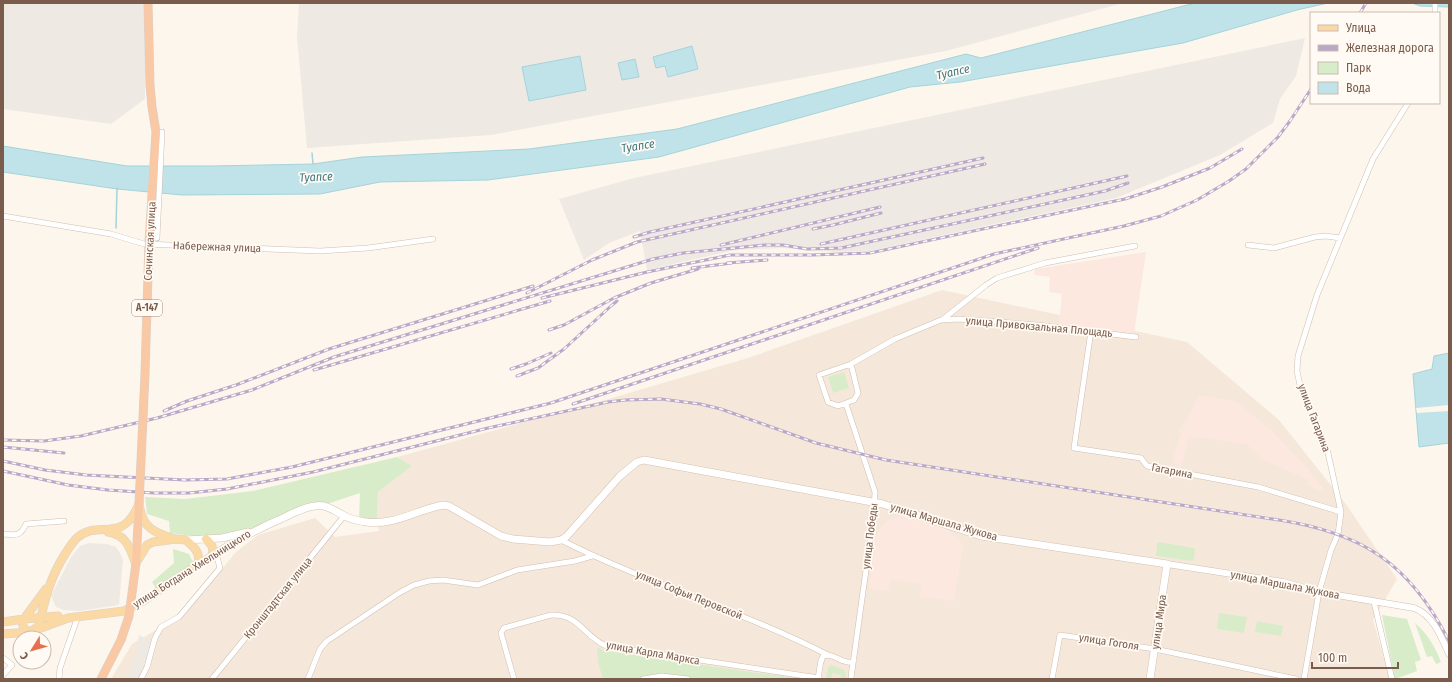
<svg xmlns="http://www.w3.org/2000/svg" width="1452" height="682" viewBox="0 0 1452 682" font-family="'Fira Sans Condensed',sans-serif">
	<style>
		.residential { fill: #f5e8da }
		.commercial { fill: #fde8e0 }
		.industrial { fill: #efe9e4 }
		.green { fill: #d8ecc9 }
		.water { fill: #bfe3e8; stroke: #a5d3da }
		.pier { fill: #fdf6ec }
		.lines { fill: none; stroke-linecap: round; stroke-linejoin: round }
		.stream { stroke: #a5d3da; stroke-width: 1.5 }
		.minor-casing { stroke: #d1beb0; stroke-width: 6 }
		.tertiary-casing { stroke: #d1beb0; stroke-width: 7 }
		.secondary-casing { stroke: #d6c0b0; stroke-width: 8 }
		.primary-casing { stroke: #dad1cd; stroke-width: 9 }
		.trunk-casing { stroke: #dad1cd; stroke-width: 9 }
		.minor { stroke: #fff; stroke-width: 5 }
		.tertiary { stroke: #fff; stroke-width: 6 }
		.secondary { stroke: #fff; stroke-width: 7 }
		.primary { stroke: #fbd9a5; stroke-width: 8 }
		.trunk { stroke: #f9c8a4; stroke-width: 8 }
		.rail-casing { stroke: #b9a8c9; stroke-width: 3 }
		.rail { stroke: #fffaf3; stroke-width: 1.5; stroke-dasharray: 4.5; stroke-linecap: butt }
		.trunk-bridge-casing { stroke: #dad1cd; stroke-width: 9; stroke-linecap: butt }
		.trunk-bridge { stroke: #f9c8a4; stroke-width: 8 }
		.labels { text-anchor: middle; dominant-baseline: central; stroke-width: 3.5; stroke-linejoin: round; paint-order: stroke }
		.shield { fill: #fffaf3; stroke: #a28b7f; stroke-width: 1 }
		.shield-label { font-size: 10px; font-weight: bold; fill: #7a5c4d }
		.street-label { font-size: 11px; fill: #7a5c4d; stroke: #fffaf3 }
		.water-label { font-size: 12px; font-style: italic; fill: #437c86; stroke: #fffaf3 }
	</style>
	<rect width="100%" height="100%" fill="#fdf6ec"/>
	<path class="residential" d="M942,290l245,52 92,78 66,83 52,76 -24,41 16,56 -1,3h-1277l21,-35 53,-31 51,-61 22,-17 57,-17 20,19 44,-6 -2,-11 1,-28 34,-26 -15,-9 208,-57 143,-42z"/>
	<path class="commercial" d="M1146,252l-12,82 -75,-9 3,-31 -13,-2 1,-15 -16,-2 1,-6z
		M1199,395l38,7 36,30 35,37 15,19 -3,3 -13,-6 2,-5 -49,-22 1,-4 -7,-3 -7,-7 -58,-8 -8,31 -8,-6 8,-29 -3,-1 11,-14z
		M924,509l39,35 -9,57 -34,-5 1,-12 -31,-5 -2,12 -19,-3 8,-55 9,-11z"/>
	<path class="industrial" d="M3,3h142v96l-34,25 -108,-15z
		M299,3h824l-177,48 -455,84 -184,13 -10,-111z
		M1305,38l-9,38 -16,23 -7,24 -53,32 -104,43 -246,53 -36,1 -51,-4 -48,2 -88,20 -7,-39 -31,12 -25,17 -25,-61 75,-21z
		M89,543l18,1 9,3 4,6 3,7 -4,45 -40,6 -15,-1 -8,-3 -5,-11 20,-39 9,-11z
		M139,635l12,6 -6,24 -7,14h-11l12,-33 -2,-2z"/>
	<path class="green" d="M844,372l5,16 -16,5 -5,-16z
		M397,457l15,9 -34,26 -1,28 -18,-2 1,-25 -30,10h-20l-55,24 -34,9h-29l-22,-3 -1,-12 -22,-7 -2,-17 40,2 68,-8z
		M1159,542l35,6 1,2 -1,9 -2,2 -36,-5 1,-12z
		M173,549l16,5 5,10 -37,26 -5,-8 22,-19z
		M1219,613l28,4 -3,16 -27,-4z
		M1382,615l25,4 14,41 -6,2 2,9 -22,8z
		M1257,621l26,5 -2,10 -26,-4z
		M1415,623c13,11 20,24 26,39l-5,2 -4,-8 -5,1z
		M597,647l7,4 17,2 136,20 50,6h-113l-32,-4 -22,4h-37l-5,-17z
		M831,665l13,5 2,3v6h-6l1,-4 -9,-2 -1,6h-5l2,-11z"/>
	<path class="water" d="M1195,3h133l-31,7 -114,33 -223,39 -50,5 -251,70 -171,23 -108,2 -60,12 -138,1 -65,-6 -114,-17v-26l124,20h86l100,-2 49,-7 167,-8 148,-20 289,-75 15,4z
		M1412,3h37v4l-29,-1z
		M692,46l6,23 -30,8 -3,-11 -9,2 -3,-11z
		M580,56l6,34 -57,11 -7,-34z
		M635,59l4,18 -17,3 -4,-17z
		M1449,353v90l-30,4 -6,-73 19,-5 2,-13z"/>
	<path class="pier" d="M1449,405v6l-32,2 -1,-5z"/>
	<g class="lines">
		<path class="stream" d="M312,153l1,11
			M116,228l1,-40"/>
		<g class="minor-casing">
			<path id="minor" d="M1435,3v10
				M3,216l108,18 33,10 176,7 48,-3 65,-9
				M157,238l5,-106
				M1248,245l26,3 41,-11 11,-1 14,2
				M942,320l44,-35 11,-7 48,-15 90,-17
				M1091,331l-17,117 67,10 6,8 111,21 83,25
				M851,364l7,29 -4,7 -16,6 -10,-4 -9,-27 32,-11 44,-25 46,-19 18,-1 78,6 99,12
				M846,404l29,88 -1,20 -22,159
				M3,534c13,1 17,3 23,-10l38,-3
				M561,540c87,44 181,71 267,115
				M1374,602l18,77
				M3,658l9,7 -9,10
				M821,662l2,-6c10,-4 19,8 29,6l2,-2
				M59,679l1,-11 18,-52
				M141,679l6,-12 8,-29 6,-11 18,-10 41,-49 -4,-15
				M212,679l132,-163
				M308,679l12,-30 7,-8 72,-48 15,-8 15,-4 14,-1 35,5 39,-15 58,-9 17,-5
				M514,679l-13,-46 3,-5 47,-13c29,-1 32,21 55,31l213,32
				M643,679l19,-3 26,3
				M818,679l3,-19
				M851,679l1,-11
				M1052,679l8,-44 95,14 141,30
				M1304,679l15,-87 12,-42 7,-16 3,-22 -13,-59 -27,-63 -4,-19 1,-15 19,-61 56,-136 35,-56"/>
		</g>
		<g class="tertiary-casing">
			<path id="tertiary" d="M1167,564l116,18 36,10 95,16c19,7 27,28 35,46"/>
		</g>
		<g class="secondary-casing">
			<path id="secondary" d="M186,540l36,-2 26,-6
				M195,567c28,-19 57,-36 88,-49 10,-5 21,-11 32,-12 11,-2 18,4 28,9 6,4 16,6 23,7 28,4 50,-12 77,-17l6,1 52,30 12,3 37,3 11,-2 5,-3 54,-61 17,-14 7,-2 239,44 98,32 186,28 -17,115"/>
		</g>
		<g class="primary-casing">
			<path id="primary" d="M140,509c3,19 16,24 32,29
				M108,532c17,2 22,15 27,30
				M206,539c6,5 8,9 6,16
				M58,616l-34,3 -2,3 2,7 6,3 9,-6c6,-28 11,-48 26,-72 4,-6 8,-13 13,-17 22,-18 44,8 61,-33
				M3,622l21,-3 22,-30
				M3,634l27,-2 38,-14 56,-7 19,-10 50,-33 6,-7c0,-10 -6,-15 -13,-21l-10,-1 -23,3 -6,3 -11,18"/>
		</g>
		<g class="trunk-casing">
			<path id="trunk" d="M145,374l4,-132 7,-110 -4,-25 -2,-22 -2,-82
				M136,563l3,-59
				M101,679l20,-39"/>
		</g>
		<use href="#minor" class="minor"/>
		<use href="#tertiary" class="tertiary"/>
		<use href="#secondary" class="secondary"/>
		<use href="#primary" class="primary"/>
		<use href="#trunk" class="trunk"/>
		<g class="rail-casing">
			<path id="rail" d="M1360,13l6,-10
				M813,229l20,-4 48,-12
				M634,237l16,-5 333,-74
				M821,244l306,-68
				M721,245l159,-38
				M727,263l40,-3
				M692,268l40,-5
				M527,293l65,-33 45,-18 348,-78
				M542,298l105,-26 83,-17h82l58,-2 226,-48 29,-6 37,-12 48,-19 32,-19
				M549,330l15,-5 50,-27 37,-15 47,-14
				M511,369l15,-5 25,-11
				M314,370l236,-69
				M517,376l21,-8 26,-19 47,-43 6,-5
				M573,404l465,-156
				M164,411l23,-10 49,-16 93,-36 204,-63
				M3,440l41,1 37,-5 76,-18 95,-28 82,-33 319,-98 30,-6 82,-8h18l24,4 34,-1 264,-57 23,-8
				M3,447l61,6
				M3,461l42,9 41,5 99,5 42,-1 65,-12 259,-64 443,-149 130,-28 37,-10 36,-16 32,-19 17,-12 32,-32 12,-16 21,-32
				M3,471l65,14 40,5 46,3h35l38,-4 86,-17 175,-44 120,-26 17,-2 36,-1 39,5 21,5 95,34 70,17 393,60c84,13 131,44 170,121"/>
		</g>
		<use href="#rail" class="rail"/>
		<g class="trunk-bridge-casing">
			<path id="trunk-bridge" d="M139,504l6,-130
				M121,640l8,-24 7,-53"/>
		</g>
		<use href="#trunk-bridge" class="trunk-bridge"/>
	</g>
	<g class="labels">
		<rect class="shield" x="132" y="300" width="30" height="16" rx="3"/>
		<g class="shield-label">
			<text x="147" y="308">А-147</text>
		</g>
		<g class="street-label">
			<text transform="translate(150 241) rotate(-87)">Сочинская улица</text>
			<text transform="translate(217 247) rotate(2)">Набережная улица</text>
			<text transform="translate(1039 327) rotate(5)">улица Привокзальная Площадь</text>
			<text transform="translate(1314 418) rotate(69)">улица Гагарина</text>
			<text transform="translate(1172 471) rotate(11)">Гагарина</text>
			<text transform="translate(944 522) rotate(16)">улица Маршала Жукова</text>
			<text transform="translate(870 536) rotate(-83)">улица Победы</text>
			<text transform="translate(192 569) rotate(-32)">улица Богдана Хмельницкого</text>
			<text transform="translate(1285 585) rotate(11)">улица Маршала Жукова</text>
			<text transform="translate(689 595) rotate(22)">улица Софьи Перовской</text>
			<text transform="translate(278 598) rotate(-51)">Кронштадтская улица</text>
			<text transform="translate(1159 622) rotate(-82)">улица Мира</text>
			<text transform="translate(1109 642) rotate(9)">улица Гоголя</text>
			<text transform="translate(653 653) rotate(10)">улица Карла Маркса</text>
		</g>
		<g class="water-label">
			<text transform="translate(953 72) rotate(-13)">Туапсе</text>
			<text transform="translate(638 146) rotate(-9)">Туапсе</text>
			<text transform="translate(316 177) rotate(-3)">Туапсе</text>
		</g>
	</g>
	<rect width="1452" height="682" fill="none" stroke="#7a5c4d" stroke-width="8"/>
	<rect x="1310" y="12" width="130" height="92" fill="#fffaf3" stroke="#cabbb1"/>
	<rect x="1318" y="25" width="20" height="6" fill="#fbd9a5" stroke="#cabbb1"/>
	<text x="1346" y="32" font-size="12" fill="#7a5c4d">Улица</text>
	<rect x="1318" y="45" width="20" height="6" fill="#b9a8c9" stroke="#cabbb1"/>
	<text x="1346" y="52" font-size="12" fill="#7a5c4d">Железная дорога</text>
	<rect x="1318" y="62" width="20" height="12" fill="#d8ecc9" stroke="#cabbb1"/>
	<text x="1346" y="72" font-size="12" fill="#7a5c4d">Парк</text>
	<rect x="1318" y="82" width="20" height="12" fill="#bfe3e8" stroke="#cabbb1"/>
	<text x="1346" y="92" font-size="12" fill="#7a5c4d">Вода</text>
	<g transform="translate(32 650) rotate(233)"><circle r="19" fill="#fffaf3" stroke="#cabbb1"/>
	<path d="M0-3L7 15L0 10L-7 15Z" fill="#e76f51"/>
	<text y="-6" font-size="11" font-weight="bold" text-anchor="middle" fill="#7a5c4d">С</text>
	</g>
	<path d="M1312 662v6h86v-6" fill="none" stroke="#7a5c4d" stroke-width="2"/>
	<text x="1318" y="662" font-size="12" fill="#7a5c4d" stroke="#fffaf3" stroke-width="3" paint-order="stroke">100 m</text>
</svg>
